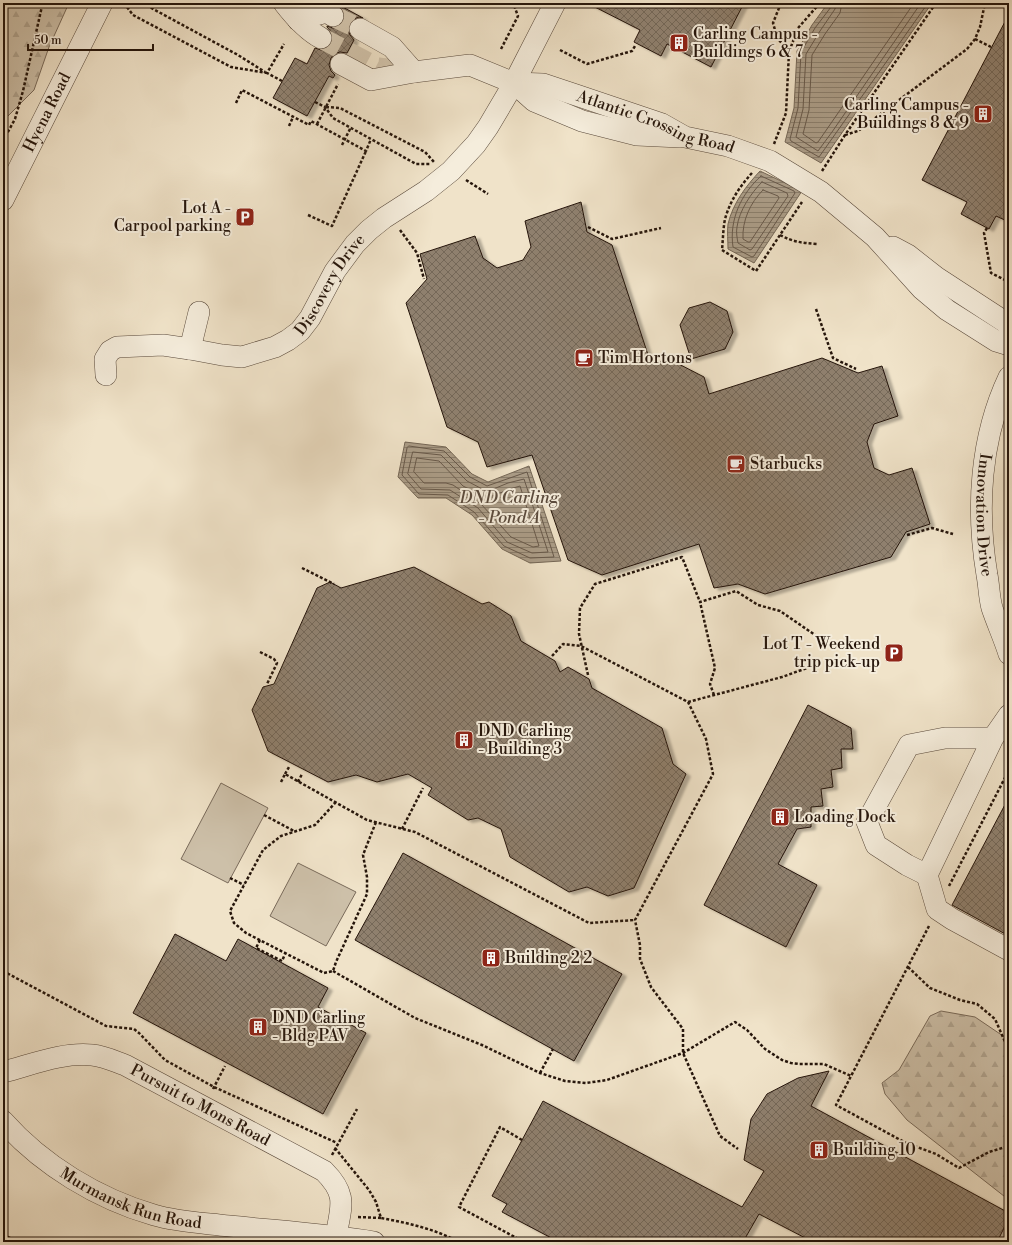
<svg xmlns="http://www.w3.org/2000/svg" width="1012" height="1245" viewBox="0 0 1012 1245" font-family="'Libre Bodoni',serif">
	<style>
		.forest { fill: url(#forest-firs); stroke: #796a5a }
		.pitch { fill: #cdc0a9; stroke: #796a5a }
		.water { fill: url(#water-rules); stroke: #756756 }
		.lines { fill: none; stroke-linecap: round; stroke-linejoin: round }
		.shore { stroke: #68594a; stroke-width: 1 }
		.building { fill: url(#building-cross-hatch); stroke: #25150b; filter: url(#shadow) }
		.minor-tunnel { stroke: #d2c4ac; stroke-width: 21; stroke-dasharray: 21 10; stroke-linecap: butt }
		.minor-casing { stroke: #58483a; stroke-width: 22 }
		.path { stroke: #25150b; stroke-width: 2.5; stroke-dasharray: 3 2; stroke-linecap: butt }
		.minor { stroke: #f5eddc; stroke-width: 21 }
		.labels { text-anchor: middle; dominant-baseline: central; stroke-width: 4; stroke-linejoin: round; paint-order: stroke }
		.poi-label { font-size: 16px; fill: #25150b; stroke: #f5eddc; text-anchor: start }
		.street-label { font-size: 16px; fill: #25150b; stroke: #f5eddc }
		.water-label { font-size: 17px; font-style: italic; fill: #5b4b3d; stroke: #f5eddc }
	</style>
	<defs>
		<pattern id="forest-firs" width="22" height="20" patternUnits="userSpaceOnUse"><rect width="22" height="20" fill="#cdc0a9"/><path d="M5 1l3.5 6h-7zM16 11l3.5 6h-7z" fill="#b0a490"/></pattern>
		<pattern id="water-rules" width="6" height="5" patternUnits="userSpaceOnUse"><rect width="6" height="5" fill="#ab9d88"/><path d="M0 2.5h6" fill="none" stroke="#8b7f6d"/></pattern>
		<pattern id="building-cross-hatch" width="8" height="8" patternUnits="userSpaceOnUse"><rect width="8" height="8" fill="#8f806e"/><path d="M0 0l8 8M0 8l8-8" fill="none" stroke="#756859"/></pattern>
		<filter id="shadow"><feDropShadow dx="4.5" dy="2.5" stdDeviation="1" flood-color="#0004"/></filter>
	</defs>
	<rect width="100%" height="100%" fill="#f0e3c9"/>
	<filter id="stains"><feTurbulence type="fractalNoise" baseFrequency=".005" numOctaves="4"/><feColorMatrix values="0 0 0 0 .2 0 0 0 0 .09 0 0 0 0 .02 0 0 0 .5 -.17"/></filter>
	<radialGradient id="worn" r=".72"><stop offset=".6" stop-color="#630" stop-opacity="0"/><stop offset="1" stop-color="#630" stop-opacity=".3"/></radialGradient>
	<path class="forest" d="M3,3h66l-20,44 -15,43 -31,31z
		M941,1011l34,6 34,23v160l-102,-80 -22,-26 -3,-11 17,-13 31,-54z"/>
	<path class="pitch" d="M221,783l47,25 -40,75 -47,-24z
		M298,863l58,29 -30,54 -56,-30z"/>
	<path class="water" d="M828,3h104l-111,160 -36,-21 9,-34 3,-57 15,-26z
		M760,171l42,20 -48,72 -26,-14c0,-8 -1,-17 0,-25 5,-21 18,-38 32,-53z
		M405,442l41,5 26,27 16,8 41,-16 32,95 -31,2 -28,-14 -30,-34 -26,-17h-28l-20,-21z"/>
	<g class="lines">
		<path class="shore" d="M831,3v4l-16,21 -14,24 -3,56 -8,31 1,2 28,16 109,-154
			M836,3l-1,6 -15,22 -14,23 -3,55 -7,28 22,14 14,-19 89,-129
			M842,3l-2,10 -15,21 -13,21 -3,55 -6,24 13,9 2,-1 9,-13 87,-126
			M761,176l33,15 1,2 -41,63 -2,1 -19,-10c-4,-27 8,-53 28,-71z
			M762,182l25,11 1,3 -36,53 -2,1 -12,-7c-1,-5 -2,-11 -1,-16 2,-16 14,-34 25,-45z
			M763,190l15,6 1,2 -29,44h-2l-5,-3c-1,-18 7,-36 20,-49z
			M409,446l35,5 26,26 17,9 40,-14 27,85 -24,1 -26,-12 -30,-34 -26,-17 -29,-1 -17,-19 5,-27z
			M413,452l28,3 26,26 19,10 5,-1 17,-7 16,-4 24,73 -16,1 -25,-11 -29,-34 -28,-18 -29,-1 -13,-15z
			M417,458l22,3 24,25 20,10h10l17,-7 10,-3 19,60 -6,1 -22,-10 -30,-33 -28,-19 -7,-2h-22l-10,-11z"/>
	</g>
	<path class="building" d="M587,3h157l-33,64 -44,-23 -6,12 -27,-14 6,-12z
		M339,5l24,13 -4,-1 -5,2 -4,4 -2,7 2,5 4,5 -7,13 -7,-1 -6,2 -3,4 -2,7 2,6 4,4 -2,3 -4,-2 -22,40 -34,-18 22,-40 12,6 8,-16 6,2 5,-1 5,-5 2,-5 -1,-6 -5,-6v-1l6,2 6,-1 4,-5 2,-5 -1,-6z
		M1009,14v208l-13,-6 -7,13 -28,-15 6,-12 -45,-22z
		M581,202l6,30 25,13 39,119 18,-5 35,18 5,17 113,-36 36,15 24,-7 16,50 -24,8 -7,18 7,26 15,7 23,-7 18,56 -24,8 -15,25 -126,37 -27,-10 -24,4 -15,-44 -97,31 -34,-15 -36,-105 -45,12 -9,-25 -31,-15 -41,-124 21,-24 -7,-25 55,-18 8,22 14,10 26,-8 8,-13 -6,-26z
		M710,302l17,9 6,21 -8,17 -34,10 -11,-34 9,-17z
		M414,567l68,37 7,-2 22,14 10,25 34,20 5,11 8,-5 21,12 3,9 70,40 11,36 13,10 -52,114 -26,8 -21,-9 -18,5 -59,-35 -9,-28 -23,-11 -10,2 -40,-25 4,-7 -24,-14 -31,8 -21,-7 -28,7 -60,-31 -16,-41 11,-23 11,-3 43,-96 13,-6 11,6z
		M808,705l43,23 2,21h-12l1,19 -11,2 2,17 -12,2 2,17 -12,1v20l-14,2 -19,35 39,21 -31,62 -82,-42z
		M1009,797v139l-57,-31z
		M403,853l219,121 -48,87 -219,-121z
		M175,934l51,27 12,-22 90,49 -10,19 48,26 -43,81 -190,-101z
		M829,1071l-18,35 198,107v5l-12,24h-184l-54,-28 -16,28h-184l-57,-30 5,-8 -15,-8 51,-95 199,106 22,-36 -20,-11 7,-41 16,-25 31,-16z"/>
	<g class="lines">
		<path class="minor-tunnel" d="M333,16l27,13
			M321,38l57,30 29,3"/>
		<g class="minor-casing">
			<g id="minor">
				<path d="M284,3c10,13 22,27 37,35"/>
				<path d="M298,20l29,-8 6,4"/>
				<path d="M360,29l32,18 22,25"/>
				<path id="s1" d="M341,64l30,16 43,-8 56,-7 44,18 29,1 36,12 83,28 23,13 43,9 42,15 51,31 54,45 47,52 25,21 49,31 13,4"/>
				<path d="M514,83l20,18 48,20 55,14 43,2"/>
				<path id="s2" d="M3,200l99,-197"/>
				<path d="M893,247l15,8 28,22 69,45 4,5"/>
				<path d="M190,349l9,-37"/>
				<path id="s3" d="M106,375l-1,-16 5,-8 7,-4 46,-2 27,4 32,6 20,2 33,-10 13,-7 12,-9 10,-13 25,-47 20,-27 14,-14 15,-12 42,-27 25,-20 25,-27 12,-17 26,-44 41,-80"/>
				<path id="s4" d="M1009,377c-29,61 -33,132 -22,198 2,10 2,22 5,33 5,15 12,30 17,46"/>
				<path d="M993,738h-48l-36,7 -42,77 9,23 31,20 20,10 66,-137 16,-23"/>
				<path d="M927,875l10,34 15,10 57,31"/>
				<path id="s5" d="M3,1072c28,-7 59,-20 89,-17 12,1 22,6 33,10l199,106c24,24 17,35 12,65"/>
				<path id="s6" d="M3,1121c39,44 95,78 151,94 24,7 50,8 75,11 48,5 97,8 145,16"/>
			</g>
		</g>
		<path class="path" d="M124,3l9,12 98,52 36,6
			M142,3l96,52 27,17
			M781,3l-8,20 4,14 11,15
			M975,39l16,8
			M501,49l17,-33 -5,-13
			M560,50l27,14 45,-13 3,-5
			M282,81l-15,-8 17,-29
			M315,102l10,5 8,11 83,46h14
			M236,103l6,-13 67,35 2,-4 55,30 5,-12
			M326,107l14,1 85,44 9,10
			M317,124l21,-40
			M289,126l4,-9
			M845,135l13,-4 109,-82 8,-10 5,-12 5,-24
			M3,141l12,-22 8,-28 19,-85 2,-3
			M774,144l12,-31 3,-61 9,-24 22,-25
			M342,145l9,-18
			M822,171l23,-36 91,-132
			M752,173c-12,13 -22,28 -27,46 -2,10 -2,21 -3,31l34,21 46,-69
			M466,180l22,14
			M308,215l24,11 34,-75
			M588,227l24,12 49,-11
			M987,228l-3,5 7,40 18,9
			M400,230l17,23 7,26
			M780,235c13,7 23,8 37,9
			M816,309l17,49 23,11
			M907,535l25,-7 21,6
			M302,568l32,16
			M260,652l14,7 3,4 -10,21
			M552,656l11,-12 18,2 107,56 18,37 7,35 -78,146 5,25v14l11,28 32,42v24l37,83 18,13
			M588,675l-9,-41 1,-26 15,-24 87,-27 18,45
			M714,695l-4,-11 5,-16 -15,-66 36,-11 22,14 22,6 38,26
			M688,702l94,-25 25,-9 7,-2
			M285,774l4,-7
			M281,782l4,-8 82,46 48,12 174,91 46,-3
			M298,782l4,-8
			M336,802l-21,23 -34,11 -18,14 -33,61 4,12 12,10 78,40 9,-2 3,-9 31,-68v-17l-4,-22 13,-33
			M264,815l30,16
			M402,829l21,-41
			M230,878l14,7
			M949,886l60,-116
			M929,926l-93,179 70,38 30,11 23,14 30,-16 20,-6
			M260,940l-4,8 26,13 3,-7
			M908,967l22,21 30,12 17,4 18,15 14,32
			M3,971l103,55 28,3 5,4 26,27 49,27 123,56
			M333,971l82,47 67,27 58,28 25,8 21,2 21,-3 76,-27 52,-31 12,8 18,19 17,11 9,3 8,1h25l27,12
			M540,1073l13,-24
			M213,1089l12,-23
			M522,1140l-22,-13 -41,80 65,35
			M335,1148l34,42 7,12 5,16c27,5 54,11 78,24
			M332,1155l25,-46
			M358,1217l23,1
			M3,1235l16,7"/>
		<use href="#minor" class="minor"/>
	</g>
	<defs>
		<g id="building-square" transform="scale(1)"><rect x="-9" y="-9" width="18" height="18" rx="4" fill="#8f2418" stroke="#f5eddc"/><path d="M-4-6H4V6H1V3H-1V6H-4ZM-2.5-4.3h1.7v1.8h-1.7ZM.8-4.3h1.7v1.8H.8ZM-2.5-1h1.7V.8h-1.7ZM.8-1h1.7V.8H.8Z" fill="#fff"/></g>
		<g id="parking-square" transform="scale(1)"><rect x="-9" y="-9" width="18" height="18" rx="4" fill="#8f2418" stroke="#f5eddc"/><path d="M-3.5-5.5H1a3.5 3.5 0 0 1 0 7H-1V5.5H-3.5ZM-1-3.4V-.6H.8a1.4 1.4 0 0 0 0-2.8Z" fill="#fff"/></g>
		<g id="cafe-square" transform="scale(1)"><rect x="-9" y="-9" width="18" height="18" rx="4" fill="#8f2418" stroke="#f5eddc"/><path d="M-5.5-4.5H6V0H3Q3 3.5 0 3.5H-2.5Q-5.5 3.5-5.5 0ZM3-3.2v2h1.7v-2ZM-6 4.5H4V6H-6Z" fill="#fff"/></g>
	</defs>
	<g fill-rule="evenodd">
		<use href="#building-square" x="679" y="43"/>
		<use href="#building-square" x="983" y="114"/>
		<use href="#parking-square" x="245" y="217"/>
		<use href="#cafe-square" x="584" y="358"/>
		<use href="#cafe-square" x="736" y="464"/>
		<use href="#parking-square" x="894" y="653"/>
		<use href="#building-square" x="464" y="740"/>
		<use href="#building-square" x="780" y="817"/>
		<use href="#building-square" x="491" y="958"/>
		<use href="#building-square" x="258" y="1027"/>
		<use href="#building-square" x="819" y="1150"/>
	</g>
	<g class="labels">
		<g class="poi-label">
			<text x="693" y="34">Carling Campus -<tspan x="693" dy="18">Buildings 6 &amp; 7</tspan></text>
			<text x="969" y="105" text-anchor="end">Carling Campus -<tspan x="969" dy="18">Buildings 8 &amp; 9</tspan></text>
			<text x="231" y="208" text-anchor="end">Lot A -<tspan x="231" dy="18">Carpool parking</tspan></text>
			<text x="598" y="358">Tim Hortons</text>
			<text x="750" y="464">Starbucks</text>
			<text x="880" y="644" text-anchor="end">Lot T - Weekend<tspan x="880" dy="18">trip pick-up</tspan></text>
			<text x="478" y="731">DND Carling<tspan x="478" dy="18">- Building 3</tspan></text>
			<text x="794" y="817">Loading Dock</text>
			<text x="505" y="958">Building 2 2</text>
			<text x="272" y="1018">DND Carling<tspan x="272" dy="18">- Bldg PAV</tspan></text>
			<text x="833" y="1150">Building 10</text>
		</g>
		<g class="street-label">
			<text stroke="none"><textPath href="#s2" startOffset="98">Hyena Road</textPath></text>
			<text stroke="none"><textPath href="#s1" startOffset="330">Atlantic Crossing Road</textPath></text>
			<text stroke="none"><textPath href="#s3" startOffset="279">Discovery Drive</textPath></text>
			<text stroke="none"><textPath href="#s4" startOffset="142">Innovation Drive</textPath></text>
			<text stroke="none"><textPath href="#s5" startOffset="211">Pursuit to Mons Road</textPath></text>
			<text stroke="none"><textPath href="#s6" startOffset="153">Murmansk Run Road</textPath></text>
		</g>
		<g class="water-label">
			<text x="509" y="498">DND Carling<tspan x="509" dy="20">- Pond A</tspan></text>
		</g>
	</g>
	<rect width="1012" height="1245" fill="none" stroke="#f0e3c9" stroke-width="16"/>
	<rect x="4" y="4" width="1004" height="1237" fill="none" stroke="#25150b" stroke-width="2"/>
	<rect x="8" y="8" width="996" height="1229" fill="none" stroke="#25150b"/>
	<path d="M28 44v6h125v-6" fill="none" stroke="#25150b" stroke-width="2"/>
	<text x="34" y="44" font-size="12" fill="#25150b" stroke="#f5eddc" stroke-width="3" paint-order="stroke">50 m</text>
	<rect width="100%" height="100%" filter="url(#stains)"/>
	<rect width="100%" height="100%" fill="url(#worn)"/>
</svg>
